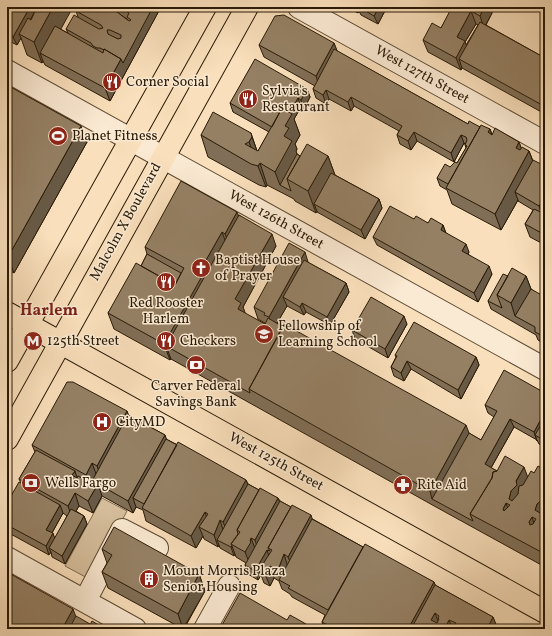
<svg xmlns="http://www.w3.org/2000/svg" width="552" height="636" viewBox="0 0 552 636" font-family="Vollkorn,serif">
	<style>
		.green { fill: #d6be9c; stroke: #806c51 }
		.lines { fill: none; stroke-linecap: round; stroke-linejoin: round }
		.minor-casing { stroke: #5d4b33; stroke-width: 24 }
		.major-casing { stroke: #291a06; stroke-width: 24 }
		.minor { stroke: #fbead3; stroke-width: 22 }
		.major { stroke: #f9dfbb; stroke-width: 22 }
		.wall { fill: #806e56; stroke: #291a06; fill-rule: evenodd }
		.shaded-wall { fill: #685a46; stroke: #291a06 }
		.building { fill: #958064; stroke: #291a06; fill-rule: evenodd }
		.labels { text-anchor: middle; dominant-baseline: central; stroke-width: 3; stroke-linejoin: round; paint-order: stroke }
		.street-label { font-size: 14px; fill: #291a06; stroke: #fbead3 }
		.poi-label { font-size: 14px; fill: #291a06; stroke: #fbead3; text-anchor: start }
		.quarter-label { font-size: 16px; font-weight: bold; fill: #7a1f14; stroke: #fbead3 }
	</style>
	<rect width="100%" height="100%" fill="#f9dfbb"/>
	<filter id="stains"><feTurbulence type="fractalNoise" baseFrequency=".005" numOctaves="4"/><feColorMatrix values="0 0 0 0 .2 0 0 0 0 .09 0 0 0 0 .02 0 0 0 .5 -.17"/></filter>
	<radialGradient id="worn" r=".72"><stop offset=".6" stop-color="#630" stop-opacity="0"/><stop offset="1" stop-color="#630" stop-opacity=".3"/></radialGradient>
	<path class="green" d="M102,498l25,13 -36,69 -26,-14z"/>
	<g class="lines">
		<g class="minor-casing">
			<path id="minor" d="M299,7l246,136
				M7,71l538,298
				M7,558l128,71
				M85,601l37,-71 35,18
				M205,629l24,-43"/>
		</g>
		<g class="major-casing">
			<path id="major" d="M7,313l538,299
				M7,361l198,-354
				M7,439l240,-432"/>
		</g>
		<use href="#minor" class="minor"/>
		<use href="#major" class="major"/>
	</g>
	<path class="wall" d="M7,7h27l1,4 -4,9 29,9 8,4 -2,-4 12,-12 -2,-6 35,-1 -5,-3h55l-51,94 -65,-36 -2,-4 -1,2 -15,-8 -6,-17 -4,7 -10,-5zM119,14l8,5 1,1z
		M347,7h40l-9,17 -17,-9 -2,-4 -1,2z
		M450,7h40l2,6 -6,12 59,33v56l-83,-46 -1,2 -33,-18 -5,-12 18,-12 10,-18zM476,24l2,1 -12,20 -1,-3z
		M334,43l3,8 131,73 22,5 2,5 27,8 2,6 8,3 4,10 12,49v35l-15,-8 -5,-13 8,-14 -15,-9v-1l-17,30 -49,-26 -5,-14 -7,-4 -3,-8 13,-11 7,-4 9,-15 -1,-3v-1l-1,-1 -10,19 -37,-21 -6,9 -11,-6 -3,-9 2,-4 -45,-25 -3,5 -22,-12 -3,5 -10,-6 -3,-9 2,-3 -51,-29 -5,-12z
		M7,85l80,57 -73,131 -7,-4z
		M307,89l3,8 -6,12 -3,-2 -7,12 6,16 -5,9 2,5 -1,2 1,3 3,2h28l7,19 44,24 3,9 -17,31 -48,-27v-1l-1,2 -21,-12 -1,-2 -27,-14 -1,2 -7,-2 -51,-28 -7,-22 50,-2 6,18h1l11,-19 -36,-20 -3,-9z
		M239,215l37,31 -33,61 2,7 20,10v-1l-7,-4 -4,-12 55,-44 37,20 3,9 -19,33 -24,-13 -2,3 -17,-9 -10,17 204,117 13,-23 -6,-4 -3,-8 60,-12v54l-6,-3 -2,-4 -23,-13 -23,41 6,3 30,6 7,-4 11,-3v97l-109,-60 -265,-148 -1,1 -56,-31 -6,-16 33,-47 6,-12 -2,-7z
		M414,219l14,4 15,2 3,8 23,19 -1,2 24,20 -14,28 -101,-57 -4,-8z
		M508,276h18l5,13 12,11 -1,2 3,2 -1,40 -6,-4 -2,-5 -45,-26 -3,-8z
		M407,324l-19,34 -33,-19 -3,-9z
		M395,355l81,2 3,8 -18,34 -50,-30 -7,12 -10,-5 -3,-9 5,-10z
		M127,411l1,4 37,20 1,4 80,41 2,4 11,6 19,8 2,3 83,46 71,35 1,3 58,32 4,11 1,1h-174l-2,-7 3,-7 -33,-18 -2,-3 -8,-5 -3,-8 -5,-3 -4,8 -6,-3 -3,-8 -3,5 -10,-6 -3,-9 1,-2 -10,-6 -1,-3 -1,2 -14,-8 -1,-3 -1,2 -14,-8 -1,-3 -7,12 -50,-27 -3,-11 -7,-3 -3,6 -31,-17 -9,17 -14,-7 -3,5 8,5 3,8 -22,40 -13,-7 -1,-5 -2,3 -42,-23v-29l14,-20 -2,-4 16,-27 -3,-7zM63,513l4,3 -12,23 -3,-6z
		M102,549l97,25 6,17 -21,38h-1l-75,-41 -6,-16 5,-9z
		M222,625l86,4h-84z"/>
	<path class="shaded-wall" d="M30,7h4l1,4 -13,24 -3,-1 2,4 -4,7 -4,-8z
		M53,7h20l-27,49 -6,-3 3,8 -1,2 -8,-21z
		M153,7h8l-51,94 -5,-13 16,-29z
		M356,7h2l1,4 -1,2z
		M379,7h8l-9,17 -4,-8z
		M484,7h6l2,6 -8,15 -4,-12z
		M471,11l5,13 -11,18 5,12 -11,5 3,9 -1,2 -5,-12 1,-21z
		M334,43l5,13 -19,33 -4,-13z
		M307,89l3,8 -6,12 -3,-9z
		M326,90l3,9 -3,5 -3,-9z
		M351,97l3,9 -3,5 -3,-9z
		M298,98l3,9 -7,12 6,16 -5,9 2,5 -1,2 4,12 -13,16 -7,6 -5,-13 5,-41z
		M545,100v13l-3,-8z
		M81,126l6,16 -73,131 -6,-16z
		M490,129l5,16 -7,-13z
		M414,132l3,9 -6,9 -3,-9z
		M461,135l3,8 -10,19 -3,-9z
		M252,137l8,22 -3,5 -8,-22z
		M519,142l6,16 -9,-10z
		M529,151l6,16 -20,25 3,8 -17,30 -6,-16z
		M328,156l8,22 -22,26 3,7 -1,2 -8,-22z
		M260,163l7,22 -1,2 -8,-21z
		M545,196v14l-3,5 -3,-9z
		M379,199l3,9 -17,31 -4,-9z
		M237,212l6,16 -12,22 -6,-16z
		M443,225l3,9 -5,-4z
		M222,232l6,16 -62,98 5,13 -1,1 -6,-16 33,-68z
		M272,234l4,12 -33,61 3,8 -8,-6 -3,-10z
		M466,244l3,8 -4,7 -3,-8z
		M305,252l4,13 -26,32 4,9 -14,24 -4,-13z
		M489,266l3,8 -14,28 -4,-9z
		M526,276l8,21 -19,19 -4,-13z
		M346,283l3,9 -19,33 -3,-8z
		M302,303l4,9 -2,3 -4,-8z
		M404,316l3,8 -19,34 -3,-9z
		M545,332v11l-1,1 -3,-9z
		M476,357l3,8 -18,34 -3,-9z
		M407,361l4,8 -7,12 -3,-8z
		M127,411l6,16 -30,55 -6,-16z
		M545,412v15l-10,8 2,6 -3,-9z
		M510,419l4,8 -26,46 -3,-9z
		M466,425l6,16 -40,58 -2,-8z
		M165,435l4,12 -36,51 3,9 -3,6 -5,-12z
		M92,463l6,16 -7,12 -5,-16z
		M524,467l6,16 -13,24 -8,-8 2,-8z
		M75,471l4,13 -7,-9z
		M246,480l5,12 -23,42 -5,-12z
		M98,484l4,12 -9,17 -5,-12z
		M545,491v27l-10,-8 2,-6z
		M75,493l4,13 -7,12 -4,-12z
		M278,498l5,12 -24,43 -4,-13z
		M506,503l6,16 -3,6 -6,-16z
		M60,505l3,8 -14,25 -3,-8z
		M205,512l4,12 -10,3 4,9 -7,12 -5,-12z
		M311,515l4,13 -22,41 -5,-12z
		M84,516l3,8 -22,40 -3,-8z
		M532,517l5,16 -1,8 -7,-19z
		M220,520l4,13 -7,7 2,5 -1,2 -4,-12z
		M53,533l3,9 -7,6 2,4 -2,3 -3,-9z
		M251,538l5,13 -6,14 -5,-13z
		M232,546l3,8 -1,2 -3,-9z
		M267,550l3,9 -11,11 2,5 -3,5 -3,-9z
		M284,554l4,13 -6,15 -4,-12z
		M270,566l4,12 -4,8 -5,-12z
		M199,574l6,17 -22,38 -5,-15z
		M434,582l6,16 -18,31h-14z
		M73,609l6,16 -2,4h-15z
		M435,613l5,13 -9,-6z
		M493,617l5,12h-11z
		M449,620l4,9 -6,-5z
		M306,624l2,5h-4z"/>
	<path class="building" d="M7,7h23l-17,30 -6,-4z
		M37,7h16l-19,35 -15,-8 9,-16 3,2z
		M78,7h26l5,3 4,-1 16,12 2,-1 -4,-3 2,-4 -10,-6h34l-30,56 -2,-4 -17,-10v1l-4,-2h-3l-4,-2 -2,-3 -25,-14 8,-14 25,14 4,-1 -2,-3 -25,-14zM107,30h3l11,5v3l-3,1 -10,-5z
		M359,7h20l-5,9z
		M452,7h32l-4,9 -9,-5 -14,26 8,4 -9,17 -33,-18 9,-17 9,5z
		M284,15l50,28 -18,33 -57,-31 16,-29z
		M480,22l65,36v42l-3,5 -83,-46z
		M55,26l48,27 1,-4 17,10 -16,29 -65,-35z
		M334,49l134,75 1,-3 11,6 -32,57 -11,-6 8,-14 5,3 5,-5 2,1 10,-17 -2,-1 2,-5 -1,-3 -5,-2 -10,18 -37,-21 -6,9 -11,-6 5,-9 -51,-29 -3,5 -22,-12 -3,5 -10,-6z
		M255,59l52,30 -6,11 -3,-2 -8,14 -8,-4 -10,19 -42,-24z
		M7,85l74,41 -73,131h-1z
		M282,108l10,6 -7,12 4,2 -5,8 8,5 -17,31 -15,-9 -2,3 -7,-2 -50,-29 12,-23 38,21 1,4 -3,5 -4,2 13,7z
		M481,125l9,4 -2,3 4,3 3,-7 24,14 -3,6 4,2 2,-3 7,4 -34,63 -49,-26z
		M307,144l21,12 -20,35 -21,-12z
		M297,154l3,2 -13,23 4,12 -11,-6z
		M533,160l12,6v30l-6,10 -24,-14z
		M331,173l48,26 -18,31 -47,-26z
		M181,181l56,31 -12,22 -3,-2 -25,44 4,2 -37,66 -56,-31 28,-50 39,22 9,-17 -39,-21z
		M390,206l24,13 2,-3 12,7 3,-5 12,7 -2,5 25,14 -4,7 27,15 -15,27 -101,-56z
		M534,209l9,4 2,-3v25l-20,-11z
		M239,215l33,19 -37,65 6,4 -3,6 27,15 3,-6 15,9 -34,62 1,4 -84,-47z
		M289,243l16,9 -36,65 -5,-2 1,-2 -11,-6z
		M147,254l34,19 -6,12 -34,-19z
		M304,260l42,23 -19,34 -25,-14 -2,4 -17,-10z
		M512,268l14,8 -15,27 -14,-8z
		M503,274l5,2 -11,19 5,13 -14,-7z
		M531,289l14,8v3h-2l-1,2 3,2v28l-4,3 -6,-3v-5l-20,-11z
		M371,297l33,19 -19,33 -33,-19z
		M414,322l62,35 -18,33 -51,-29 -6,12 -10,-6 6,-11 -2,-1z
		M284,324l182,101 -36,66 -181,-102z
		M504,370l41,23v19l-11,20 -24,-13 -25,45 12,7 -4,1 -1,6 -22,36 3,7 -41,-22 37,-66 12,7 16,-29 -12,-6z
		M67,382h6l54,29 -30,55 -5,-3 -6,12 -54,-30z
		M128,415l37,20 -37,66 -30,-17 -10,17 -13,-8 -7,13 -49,-27 17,-29 39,21 -3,4 5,3 1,-2 9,5 1,-2 4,2z
		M545,418v23l-10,-6z
		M166,439l11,6 -33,59 -11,-6z
		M178,442l68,38 -23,42 -3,-2 -6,15 -15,-8 9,-13 -3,-2 -14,24 -49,-28z
		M505,456l19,11 -8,14 1,4 -6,6 -2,8 3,2 6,-7 1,-8 4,-1 8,-14 3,2 4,-7 7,4v21l-3,5 1,3 -6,5 -2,6 5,3 3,-5v-3l2,-4v53l-75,-40 22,-36 1,-6 4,-1zM506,503l4,2 -6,6 -1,-2zM532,517l4,2 -3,5 -3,1 -1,-3z
		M19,482l41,23 -14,25 7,3 -7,13 -39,-21v-22z
		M248,484l11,6 -22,40 1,4 -7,10 1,2 -1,1 -14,-7z
		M260,488l18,10 -23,42 -4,-2 -1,3 1,1 -6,10 -14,-8 9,-12 -3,-2z
		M280,501l11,6 -23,41 2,3 -3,-1 -12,21 -10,-6z
		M292,505l19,10 -23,42 -4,-3 -6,16 -8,-4 -5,8 -6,-4 13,-20 -4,-2z
		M71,509l13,7 -22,40 -13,-8z
		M312,519l51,28 -35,63 -40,-22 2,-2 -11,-6z
		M114,527l85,47 -21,40 -76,-42 10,-17 -10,-6z
		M365,544l69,38 -26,47h-76l1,-1 -11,-6z
		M7,572l66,37 -11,20h-55z
		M435,585l58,32 -6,12h-76zM435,613l4,3 -1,2 1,1 -2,4 -6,-3zM449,620l7,3 -3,5 -6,-4z
		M240,593l47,27 3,-5 16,9 -2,5h-74l-8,-4z
		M76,616l14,8 -2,5h-19z
		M92,621l13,8h-17z
		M319,626l4,3h-6z
		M492,626l6,3h-8z
		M508,627l4,2h-5z"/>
	<defs>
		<g id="restaurant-disc" transform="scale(1)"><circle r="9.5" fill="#8f2418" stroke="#fbead3"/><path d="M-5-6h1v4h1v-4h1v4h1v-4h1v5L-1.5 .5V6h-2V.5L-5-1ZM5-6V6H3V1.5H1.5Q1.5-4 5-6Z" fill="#fff"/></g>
		<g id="stadium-disc" transform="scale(1)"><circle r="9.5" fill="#8f2418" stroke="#fbead3"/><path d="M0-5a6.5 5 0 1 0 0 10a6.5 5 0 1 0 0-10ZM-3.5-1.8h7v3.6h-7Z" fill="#fff"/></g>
		<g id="church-disc" transform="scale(1)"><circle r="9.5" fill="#8f2418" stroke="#fbead3"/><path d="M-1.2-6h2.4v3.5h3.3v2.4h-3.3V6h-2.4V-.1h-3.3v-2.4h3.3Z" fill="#fff"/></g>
		<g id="school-disc" transform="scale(1)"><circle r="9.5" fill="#8f2418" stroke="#fbead3"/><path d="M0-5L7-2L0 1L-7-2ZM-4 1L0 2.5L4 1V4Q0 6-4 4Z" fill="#fff"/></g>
		<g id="metro-disc" transform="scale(1)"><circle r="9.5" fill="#8f2418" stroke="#fbead3"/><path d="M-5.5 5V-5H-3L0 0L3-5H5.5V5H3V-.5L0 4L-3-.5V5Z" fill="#fff"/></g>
		<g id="bank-disc" transform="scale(1)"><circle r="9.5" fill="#8f2418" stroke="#fbead3"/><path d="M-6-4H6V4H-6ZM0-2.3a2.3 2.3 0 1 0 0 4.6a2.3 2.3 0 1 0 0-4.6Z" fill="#fff"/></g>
		<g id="hospital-disc" transform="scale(1)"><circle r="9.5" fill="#8f2418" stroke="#fbead3"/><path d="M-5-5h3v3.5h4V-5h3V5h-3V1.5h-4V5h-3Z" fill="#fff"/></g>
		<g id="pharmacy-disc" transform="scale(1)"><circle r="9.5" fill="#8f2418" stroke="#fbead3"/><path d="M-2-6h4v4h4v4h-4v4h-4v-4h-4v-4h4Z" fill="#fff"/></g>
		<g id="building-disc" transform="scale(1)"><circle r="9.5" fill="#8f2418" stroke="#fbead3"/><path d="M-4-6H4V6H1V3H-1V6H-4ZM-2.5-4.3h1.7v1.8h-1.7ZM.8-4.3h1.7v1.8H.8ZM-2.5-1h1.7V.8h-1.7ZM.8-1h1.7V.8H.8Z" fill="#fff"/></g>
	</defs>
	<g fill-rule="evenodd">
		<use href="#restaurant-disc" x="112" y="82"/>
		<use href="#restaurant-disc" x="248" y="99"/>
		<use href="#stadium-disc" x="58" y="136"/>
		<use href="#church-disc" x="201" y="268"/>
		<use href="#restaurant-disc" x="166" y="282"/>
		<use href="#school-disc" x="264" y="334"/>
		<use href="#metro-disc" x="33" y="341"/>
		<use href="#restaurant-disc" x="166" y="341"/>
		<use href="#bank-disc" x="196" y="365"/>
		<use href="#hospital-disc" x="102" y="422"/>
		<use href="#bank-disc" x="31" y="483"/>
		<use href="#pharmacy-disc" x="403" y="485"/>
		<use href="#building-disc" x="149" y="579"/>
	</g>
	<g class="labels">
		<g class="street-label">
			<text transform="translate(422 75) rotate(29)">West 127th Street</text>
			<text transform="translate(276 220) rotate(29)">West 126th Street</text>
			<text transform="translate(126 222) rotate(-61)">Malcolm X Boulevard</text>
			<text transform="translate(276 462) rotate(29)">West 125th Street</text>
		</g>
		<g class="poi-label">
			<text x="126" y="82">Corner Social</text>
			<text x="262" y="91">Sylvia's<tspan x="262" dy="16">Restaurant</tspan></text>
			<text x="72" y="136">Planet Fitness</text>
			<text x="215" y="260">Baptist House<tspan x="215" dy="16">of Prayer</tspan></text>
			<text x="166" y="303" text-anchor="middle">Red Rooster<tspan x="166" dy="16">Harlem</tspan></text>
			<text x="278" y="326">Fellowship of<tspan x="278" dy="16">Learning School</tspan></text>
			<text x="47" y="341">125th Street</text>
			<text x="180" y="341">Checkers</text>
			<text x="196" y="386" text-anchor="middle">Carver Federal<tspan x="196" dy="16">Savings Bank</tspan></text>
			<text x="116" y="422">CityMD</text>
			<text x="45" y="483">Wells Fargo</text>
			<text x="417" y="485">Rite Aid</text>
			<text x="163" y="571">Mount Morris Plaza<tspan x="163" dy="16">Senior Housing</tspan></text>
		</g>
		<g class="quarter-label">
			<text x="49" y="311">Harlem</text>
		</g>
	</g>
	<rect width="552" height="636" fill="none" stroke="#f9dfbb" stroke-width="24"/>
	<rect x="8" y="8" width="536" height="620" fill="none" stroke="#291a06" stroke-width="2"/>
	<rect x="12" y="12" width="528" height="612" fill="none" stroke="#291a06"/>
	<rect width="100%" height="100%" filter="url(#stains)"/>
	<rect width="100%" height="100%" fill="url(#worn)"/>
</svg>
